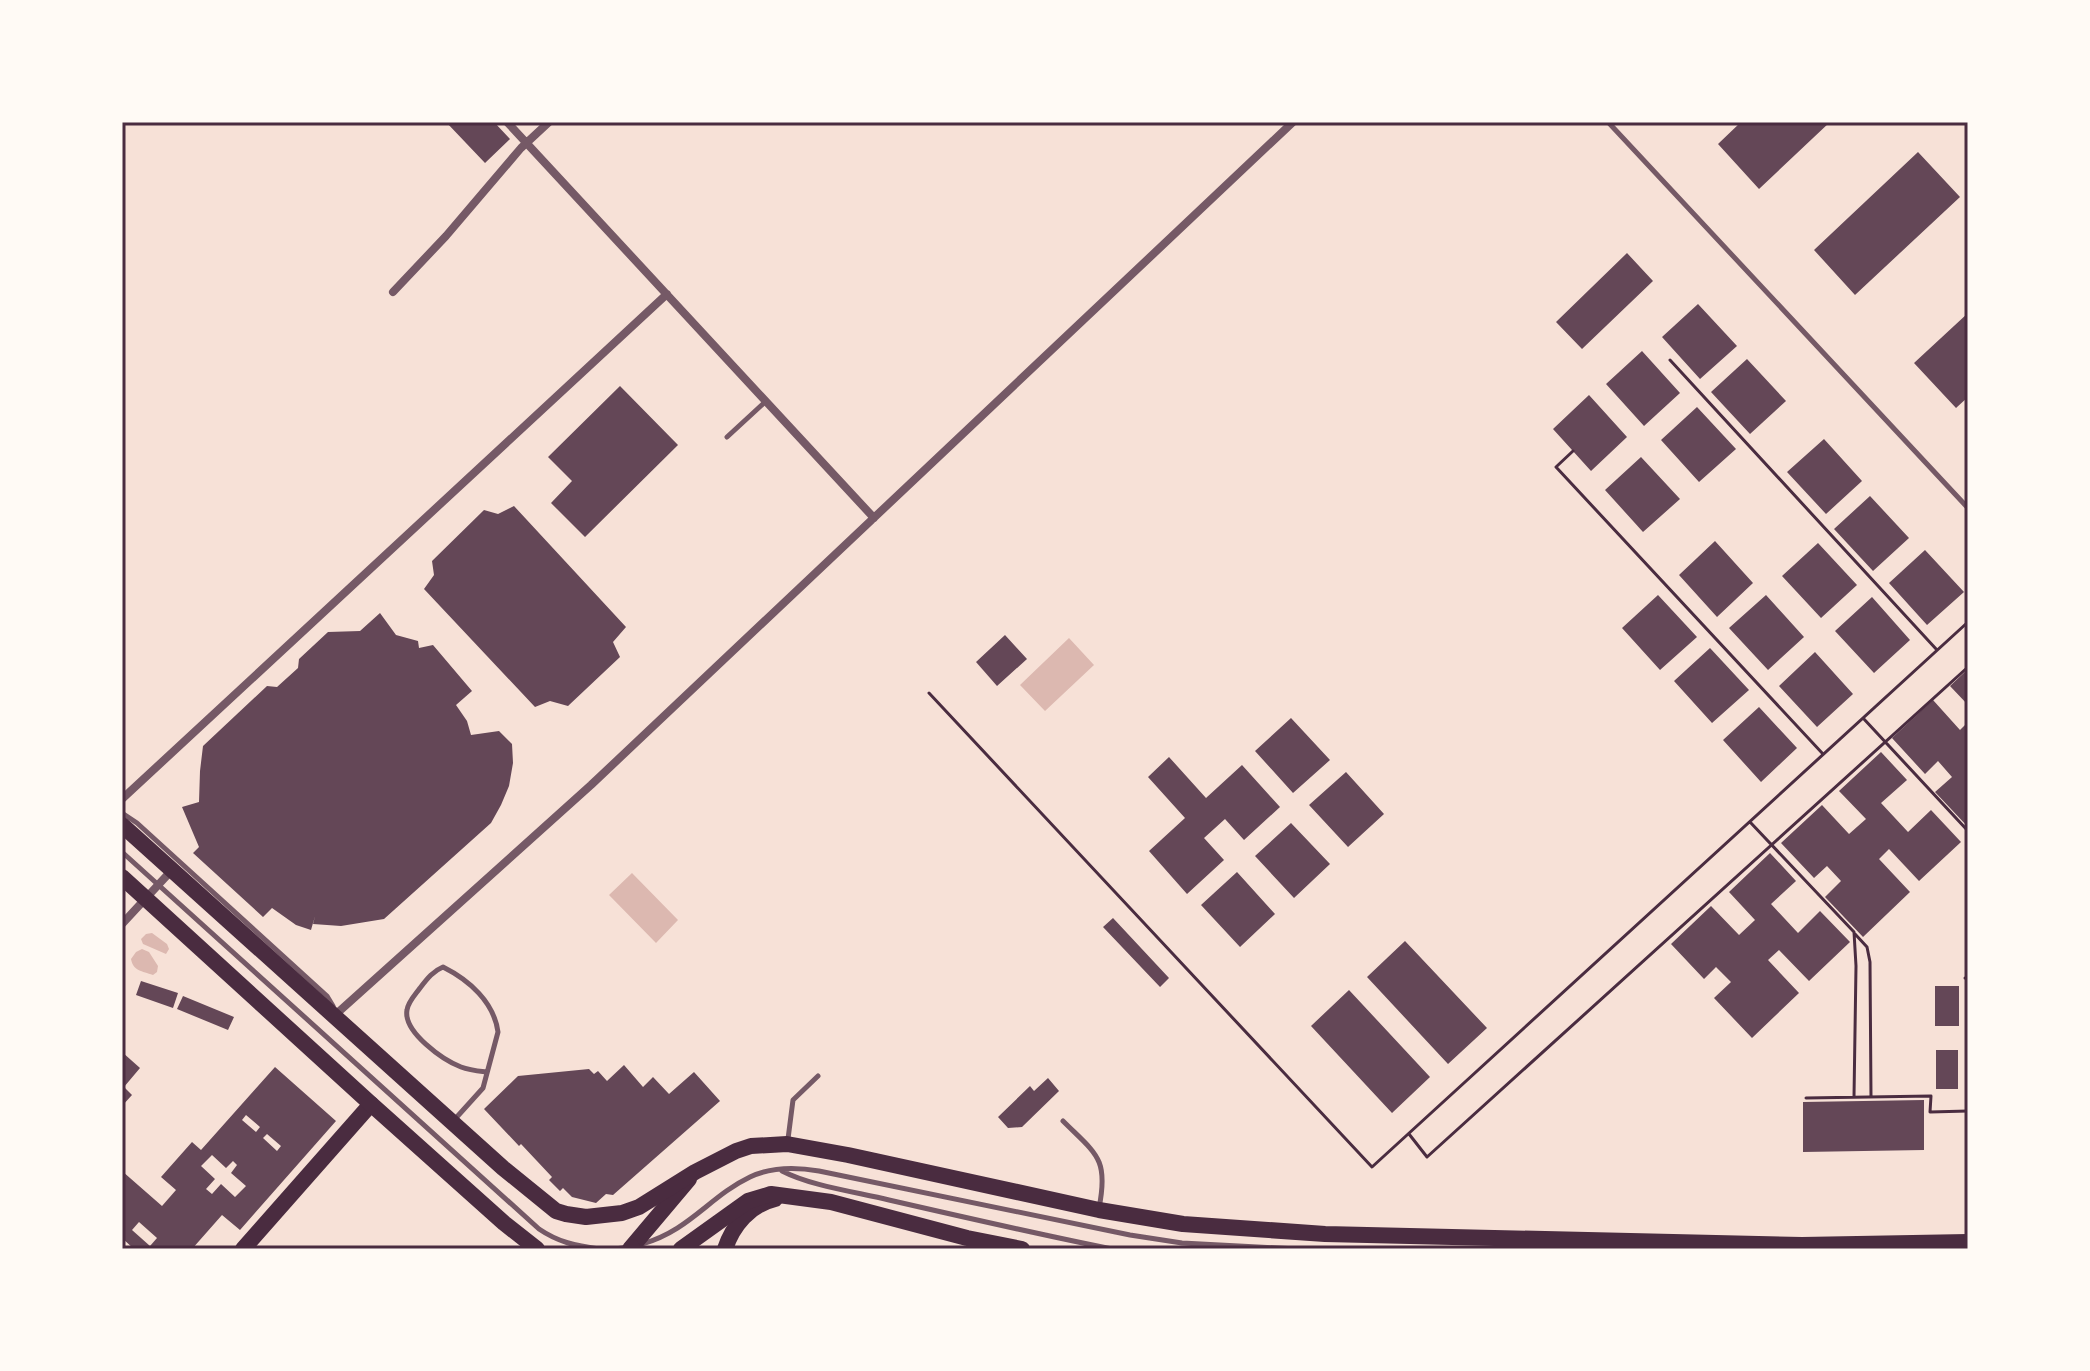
<svg xmlns="http://www.w3.org/2000/svg" width="2090" height="1371" viewBox="0 0 2090 1371" font-family="'Nunito Sans',sans-serif">
	<style>
		.water { fill: #dcb8b0 }
		.building { fill: #644757; fill-rule: evenodd }
		.lines { fill: none; stroke-linecap: round; stroke-linejoin: round }
		.path { stroke: #4a2c40; stroke-width: 3 }
		.service { stroke: #755966; stroke-width: 5 }
		.minor { stroke: #755966; stroke-width: 8 }
		.secondary { stroke: #4a2c40; stroke-width: 16 }
		.primary { stroke: #4a2c40; stroke-width: 16 }
		.neatline { fill: none; stroke: #4a2c40; stroke-width: 3 }
	</style>
	<rect width="100%" height="100%" fill="#f7e1d7"/>
	<path class="water" d="M1069,638l25,27 -49,46 -25,-26z
		M632,873l46,47 -22,23 -47,-48z
		M152,933l15,11 2,5 -3,5 -23,-10 -2,-5 5,-5z
		M142,949l7,3 9,14 -1,6 -4,3c-11,-4 -20,-4 -22,-16l5,-7z"/>
	<path class="building" d="M446,122h48l16,17 -25,24z
		M1741,122h89l-71,67 -41,-45z
		M1918,152l42,45 -105,98 -41,-45z
		M1627,253l26,28 -71,68 -26,-27z
		M1698,304l39,42 -37,33 -38,-42z
		M1968,313v84l-12,11 -42,-45z
		M1642,351l38,42 -36,33 -38,-42z
		M1747,359l39,42 -36,33 -39,-42z
		M620,386l58,59 -93,92 -34,-34 21,-22 -24,-24z
		M1589,395l38,42 -36,34 -38,-42z
		M1697,407l39,42 -37,33 -38,-42z
		M1824,439l38,42 -36,33 -39,-42z
		M1641,457l39,42 -37,33 -38,-42z
		M1870,496l39,42 -36,33 -39,-42z
		M514,506l112,121 -13,15 7,15 -52,49 -18,-5 -15,6 -111,-118 10,-14 -2,-14 52,-51 14,4z
		M1715,541l38,42 -36,34 -38,-42z
		M1818,543l39,42 -36,33 -39,-42z
		M1925,550l39,42 -37,33 -38,-42z
		M1658,595l39,42 -37,33 -38,-42z
		M1766,595l38,42 -36,33 -39,-42z
		M1872,597l38,43 -36,33 -39,-42z
		M380,613l16,22 22,6 1,7 14,-3 39,46 -16,14 11,16 4,14 28,-4 13,13 1,19 -4,23 -8,19 -10,18 -107,96 -43,7 -28,-2 2,-8 -4,14 -15,-5 -24,-17 -9,9 -70,-64 6,-6 -17,-40 17,-5 1,-31 3,-25 64,-60 10,1 21,-19 1,-9 29,-27 32,-1z
		M1005,635l22,24 -30,27 -21,-24z
		M1710,648l39,42 -37,33 -38,-42z
		M1815,652l38,42 -36,33 -38,-41z
		M1968,669v36l-18,-19z
		M1933,700l27,30 8,-8v105l-33,-35 17,-15 -14,-16 -13,13 -33,-36z
		M1759,707l38,41 -36,34 -38,-42z
		M1291,718l39,42 -37,33 -38,-42z
		M1881,752l26,28 -26,23 27,29 23,-22 30,32 -42,39 -30,-32 -10,10 31,33 -47,45 -38,-40 16,-16 -14,-15 -13,12 -33,-35 41,-38 27,29 17,-15 -27,-28z
		M1169,757l37,41 36,-33 38,42 -36,33 -19,-21 -21,19 20,22 -37,34 -38,-43 36,-33 -37,-41z
		M1346,772l38,42 -36,33 -39,-42z
		M1291,823l39,41 -36,34 -39,-42z
		M1770,853l26,28 -25,23 27,29 22,-22 30,31 -41,39 -30,-31 -11,10 31,33 -47,45 -38,-40 17,-16 -15,-15 -12,12 -33,-35 40,-38 28,29 16,-15 -26,-28z
		M1237,872l38,42 -35,33 -39,-42z
		M1113,918l56,60 -9,9 -57,-60z
		M1405,941l82,87 -39,36 -81,-87z
		M141,981l37,12 -5,15 -37,-13z
		M1935,986h24v40h-24z
		M1349,990l81,87 -38,36 -81,-87z
		M183,996l51,21 -6,13 -51,-21z
		M1936,1050h22v39h-22z
		M122,1052l18,16 -16,19 8,8 -10,11z
		M624,1065l19,22 10,-10 16,17 25,-22 26,29 -107,94 -7,-1 -10,9 -24,-6 -9,-9 -3,3 -11,-11 3,-3 -31,-33 -2,2 -35,-37 34,-33 71,-7 5,5 4,-3 9,10z
		M275,1067l61,54 -96,109 -18,-15 -30,34h-58l-12,-11v-67l40,35 14,-16 -15,-13 31,-35 9,8zM246,1115l14,12 -4,5 -14,-12zM267,1134l14,12 -4,5 -14,-13zM212,1155l14,13 7,-7 4,4 -6,8 15,13 -11,11 -14,-13 -9,10 -6,-5 9,-10 -14,-13zM139,1222l18,16 -7,8 -18,-16z
		M1048,1078l11,13 -37,36 -14,1 -10,-11 32,-31 4,5z
		M1924,1100v50l-121,2v-50z"/>
	<g class="lines">
		<path class="path" d="M1670,360l267,290
			M1573,451l-17,16 267,287
			M929,693l443,474 596,-545
			M1863,718l105,113
			M1750,822l104,110 2,34 -2,131
			M1855,934l12,13 3,15 1,135
			M1965,978h3
			M1806,1098l125,-2 -1,16 38,-1
			M1409,1134l18,23 541,-490"/>
		<path class="service" d="M1608,122l360,386
			M727,437l38,-35
			M122,813l15,10 190,173 6,10
			M122,852l417,377c19,13 37,17 60,20
			M455,1119l28,-31 15,-56c-4,-30 -29,-52 -55,-65 -10,4 -16,12 -23,21 -5,7 -12,14 -13,22 -4,22 36,50 54,57 8,3 17,4 25,5
			M1063,1121c33,33 46,37 36,87
			M788,1139l5,-39 25,-24
			M782,1171c29,15 74,21 107,29 74,17 148,34 223,49
			M642,1244c47,-13 68,-48 108,-67 21,-10 46,-10 69,-6l311,64 52,8 115,6
			M615,1249l14,-2"/>
		<path class="minor" d="M507,122l367,396
			M393,292l53,-56 75,-88 28,-26
			M122,799l545,-505
			M122,924l50,-54
			M334,1016l257,-231 702,-663"/>
		<path class="secondary" d="M243,1249l128,-145
			M630,1249l59,-70
			M725,1249c8,-24 25,-44 50,-50"/>
		<path class="primary" d="M122,825l381,343 53,43 10,3 20,3 36,-4 17,-6 56,-35 41,-21 15,-5 36,-2 61,11 251,55 84,14 142,10 477,11 166,-3
			M122,877l249,227 133,119 33,26
			M632,1247v2
			M681,1249l67,-48 23,-7 60,8 136,36 55,11"/>
	</g>
	<rect width="2090" height="1371" fill="none" stroke="#fffaf5" stroke-width="248"/>
	<rect x="124" y="124" width="1842" height="1123" class="neatline"/>
</svg>
